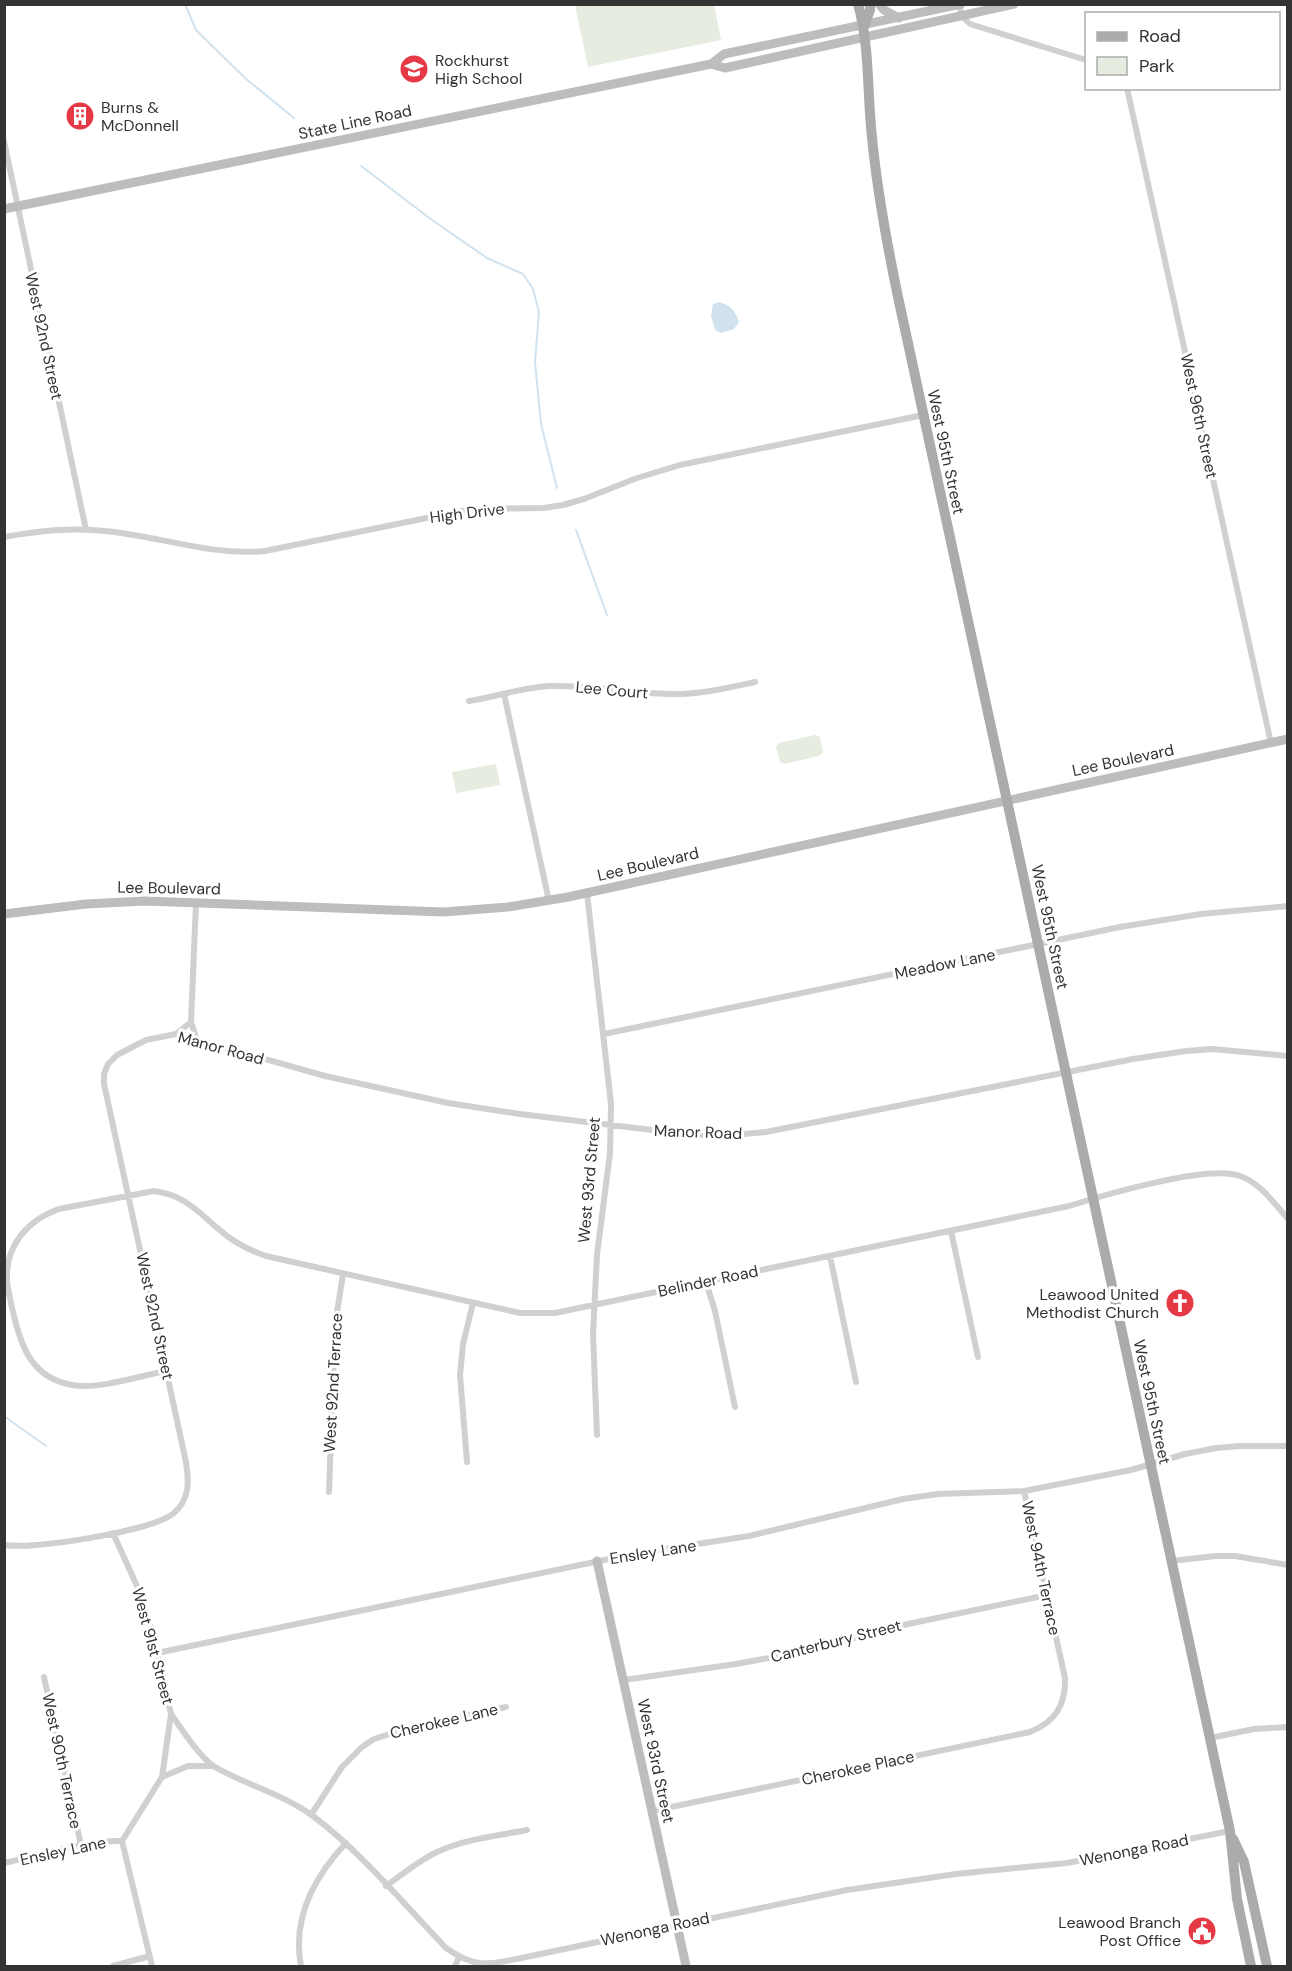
<svg xmlns="http://www.w3.org/2000/svg" width="1292" height="1971" viewBox="0 0 1292 1971" font-family="'DM Sans',sans-serif">
	<style>
		.green { fill: #e6ecdf }
		.water { fill: #cfe2ee }
		.lines { fill: none; stroke-linecap: round; stroke-linejoin: round }
		.stream { stroke: #cfe2ee; stroke-width: 2 }
		.street { stroke: #d0d0d0; stroke-width: 6 }
		.secondary { stroke: #bdbdbd; stroke-width: 9 }
		.primary { stroke: #ababab; stroke-width: 10 }
		.labels { text-anchor: middle; dominant-baseline: central; stroke-width: 6; stroke-linejoin: round; paint-order: stroke }
		.poi-label { font-size: 16px; fill: #333; stroke: #fff; text-anchor: start }
		.street-label { font-size: 16px; fill: #333; stroke: #fff }
	</style>
	<rect width="100%" height="100%" fill="#fff"/>
	<path class="green" d="M575,5h139l7,35 -133,27z
		M815,735l5,2 3,15 -4,4 -35,8 -4,-2 -4,-15 3,-4z
		M496,764l4,21 -44,8 -4,-21z"/>
	<path class="water" d="M719,302c11,3 16,8 20,20l-5,7 -13,4 -6,-3 -4,-14 2,-12z"/>
	<g class="lines">
		<path class="stream" d="M185,4l11,26 49,48 49,40
			M361,166l71,54 55,38 36,16 10,15 6,23 -4,50 6,62 16,64
			M576,530l31,85
			M4,1416l42,30"/>
		<path class="street" d="M959,5l3,11 8,8 116,36
			M1127,88l144,655
			M4,141l82,389
			M4,537c34,-6 67,-10 101,-6 54,5 105,25 160,20l196,-40 21,-2 62,-1 19,-3 21,-6 53,-21 43,-13 243,-50
			M504,694l45,207
			M469,701c27,-4 54,-14 81,-15 40,-1 79,7 119,8 29,1 58,-6 86,-12
			M587,893l24,211 -1,49 -13,102 -4,79 4,101
			M196,903l-5,119 6,18
			M176,1034l15,-12
			M604,1034l516,-107 81,-13 87,-8
			M951,1231l27,126
			M830,1256l26,126
			M706,1282l9,29 20,96
			M166,1371c-26,5 -69,19 -94,14 -40,-7 -51,-38 -59,-73 -2,-10 -5,-21 -6,-31 -2,-36 21,-61 52,-72l95,-18c31,4 44,21 67,40 13,12 28,19 45,25l254,57h35l514,-107c35,-11 140,-42 171,-30 20,7 34,27 48,43
			M467,1462l-7,-87 3,-31 10,-41
			M329,1492l6,-167 8,-51
			M113,1533l28,62 12,40 18,79 -9,63 -40,64 30,125
			M4,1545c29,5 149,-14 170,-32 16,-14 15,-32 12,-51l-82,-378v-10l4,-10 9,-9 29,-15 30,-6 149,42 123,27 72,11 165,20 35,2 46,-4 367,-73 53,-8 26,-2 76,7
			M1171,1561l45,-5h19l53,9
			M157,1653l476,-99 116,-18 154,-37 35,-5 86,-3 107,-21 54,-16 31,-6 24,-2h48
			M44,1677l37,168
			M624,1680l112,-16 65,-12 107,-28 139,-29
			M171,1714c10,14 29,44 44,53 31,18 68,27 98,49 49,37 90,87 133,132 31,22 44,16 80,9l321,-67 109,-16 111,-11 163,-32
			M1210,1738l44,-9 34,-2
			M162,1777l26,-11h24
			M652,1811l378,-79c25,-10 36,-27 35,-54l-41,-187
			M311,1815l31,-48 20,-20 12,-8 35,-11 97,-21
			M4,1863c37,-8 83,-23 118,-22
			M386,1886c17,-12 32,-25 51,-34 27,-13 60,-16 90,-22
			M113,1966l37,-10
			M301,1966c-9,-47 13,-89 45,-123
			M455,1966l4,-9"/>
		<path class="secondary" d="M879,4l5,6 15,8
			M711,64l14,4 289,-64
			M4,209l707,-145 13,-10 237,-50
			M4,914l82,-10 59,-3 299,11 64,-5 60,-10 720,-158
			M597,1561l89,405"/>
		<path class="primary" d="M858,4c12,43 9,89 14,133 5,54 15,107 26,160l332,1534 7,68 14,67
			M864,26l6,-16v-6
			M1233,1839l11,23 23,104"/>
	</g>
	<defs>
		<g id="school-disc" transform="scale(1.5)"><circle r="9.5" fill="#e63946" stroke="#fff"/><path d="M0-5L7-2L0 1L-7-2ZM-4 1L0 2.5L4 1V4Q0 6-4 4Z" fill="#fff"/></g>
		<g id="building-disc" transform="scale(1.5)"><circle r="9.5" fill="#e63946" stroke="#fff"/><path d="M-4-6H4V6H1V3H-1V6H-4ZM-2.5-4.3h1.7v1.8h-1.7ZM.8-4.3h1.7v1.8H.8ZM-2.5-1h1.7V.8h-1.7ZM.8-1h1.7V.8H.8Z" fill="#fff"/></g>
		<g id="church-disc" transform="scale(1.5)"><circle r="9.5" fill="#e63946" stroke="#fff"/><path d="M-1.2-6h2.4v3.5h3.3v2.4h-3.3V6h-2.4V-.1h-3.3v-2.4h3.3Z" fill="#fff"/></g>
		<g id="civic-disc" transform="scale(1.5)"><circle r="9.5" fill="#e63946" stroke="#fff"/><path d="M-.6-6.5H3V-4.5H.6V-3L4-1V1h2V6H-6V1h2V-1L-.6-3ZM-1.2 2.5V6h2.4V2.5Z" fill="#fff"/></g>
	</defs>
	<g fill-rule="evenodd">
		<use href="#school-disc" x="414" y="69"/>
		<use href="#building-disc" x="80" y="116"/>
		<use href="#church-disc" x="1180" y="1303"/>
		<use href="#civic-disc" x="1202" y="1931"/>
	</g>
	<g class="labels">
		<g class="poi-label">
			<text x="435" y="60">Rockhurst<tspan x="435" dy="18">High School</tspan></text>
			<text x="101" y="107">Burns &amp;<tspan x="101" dy="18">McDonnell</tspan></text>
			<text x="1159" y="1294" text-anchor="end">Leawood United<tspan x="1159" dy="18">Methodist Church</tspan></text>
			<text x="1181" y="1922" text-anchor="end">Leawood Branch<tspan x="1181" dy="18">Post Office</tspan></text>
		</g>
		<g class="street-label">
			<text transform="translate(355 122) rotate(-12)">State Line Road</text>
			<text transform="translate(44 336) rotate(78)">West 92nd Street</text>
			<text transform="translate(1199 416) rotate(78)">West 96th Street</text>
			<text transform="translate(946 452) rotate(78)">West 95th Street</text>
			<text transform="translate(467 513) rotate(-7)">High Drive</text>
			<text transform="translate(612 690) rotate(5)">Lee Court</text>
			<text transform="translate(1123 760) rotate(-12)">Lee Boulevard</text>
			<text transform="translate(648 864) rotate(-13)">Lee Boulevard</text>
			<text transform="translate(169 888) rotate(1)">Lee Boulevard</text>
			<text transform="translate(1050 927) rotate(78)">West 95th Street</text>
			<text transform="translate(945 964) rotate(-11)">Meadow Lane</text>
			<text transform="translate(221 1048) rotate(15)">Manor Road</text>
			<text transform="translate(698 1132) rotate(2)">Manor Road</text>
			<text transform="translate(589 1180) rotate(-85)">West 93rd Street</text>
			<text transform="translate(708 1281) rotate(-12)">Belinder Road</text>
			<text transform="translate(155 1316) rotate(78)">West 92nd Street</text>
			<text transform="translate(333 1383) rotate(-87)">West 92nd Terrace</text>
			<text transform="translate(1152 1402) rotate(78)">West 95th Street</text>
			<text transform="translate(653 1552) rotate(-9)">Ensley Lane</text>
			<text transform="translate(1041 1568) rotate(78)">West 94th Terrace</text>
			<text transform="translate(836 1641) rotate(-14)">Canterbury Street</text>
			<text transform="translate(153 1646) rotate(75)">West 91st Street</text>
			<text transform="translate(444 1721) rotate(-13)">Cherokee Lane</text>
			<text transform="translate(62 1761) rotate(78)">West 90th Terrace</text>
			<text transform="translate(656 1761) rotate(78)">West 93rd Street</text>
			<text transform="translate(858 1768) rotate(-12)">Cherokee Place</text>
			<text transform="translate(1134 1850) rotate(-11)">Wenonga Road</text>
			<text transform="translate(63 1851) rotate(-12)">Ensley Lane</text>
			<text transform="translate(655 1929) rotate(-12)">Wenonga Road</text>
		</g>
	</g>
	<rect width="1292" height="1971" fill="none" stroke="#333333" stroke-width="12"/>
	<rect x="1085" y="12" width="195" height="78" fill="#ffffff" stroke="#adadad" stroke-width="1.5"/>
	<rect x="1097" y="32" width="30" height="9" fill="#ababab" stroke="#adadad" stroke-width="1.5"/>
	<text x="1139" y="42" font-size="18" fill="#333333">Road</text>
	<rect x="1097" y="57" width="30" height="18" fill="#e6ecdf" stroke="#adadad" stroke-width="1.5"/>
	<text x="1139" y="72" font-size="18" fill="#333333">Park</text>
</svg>
